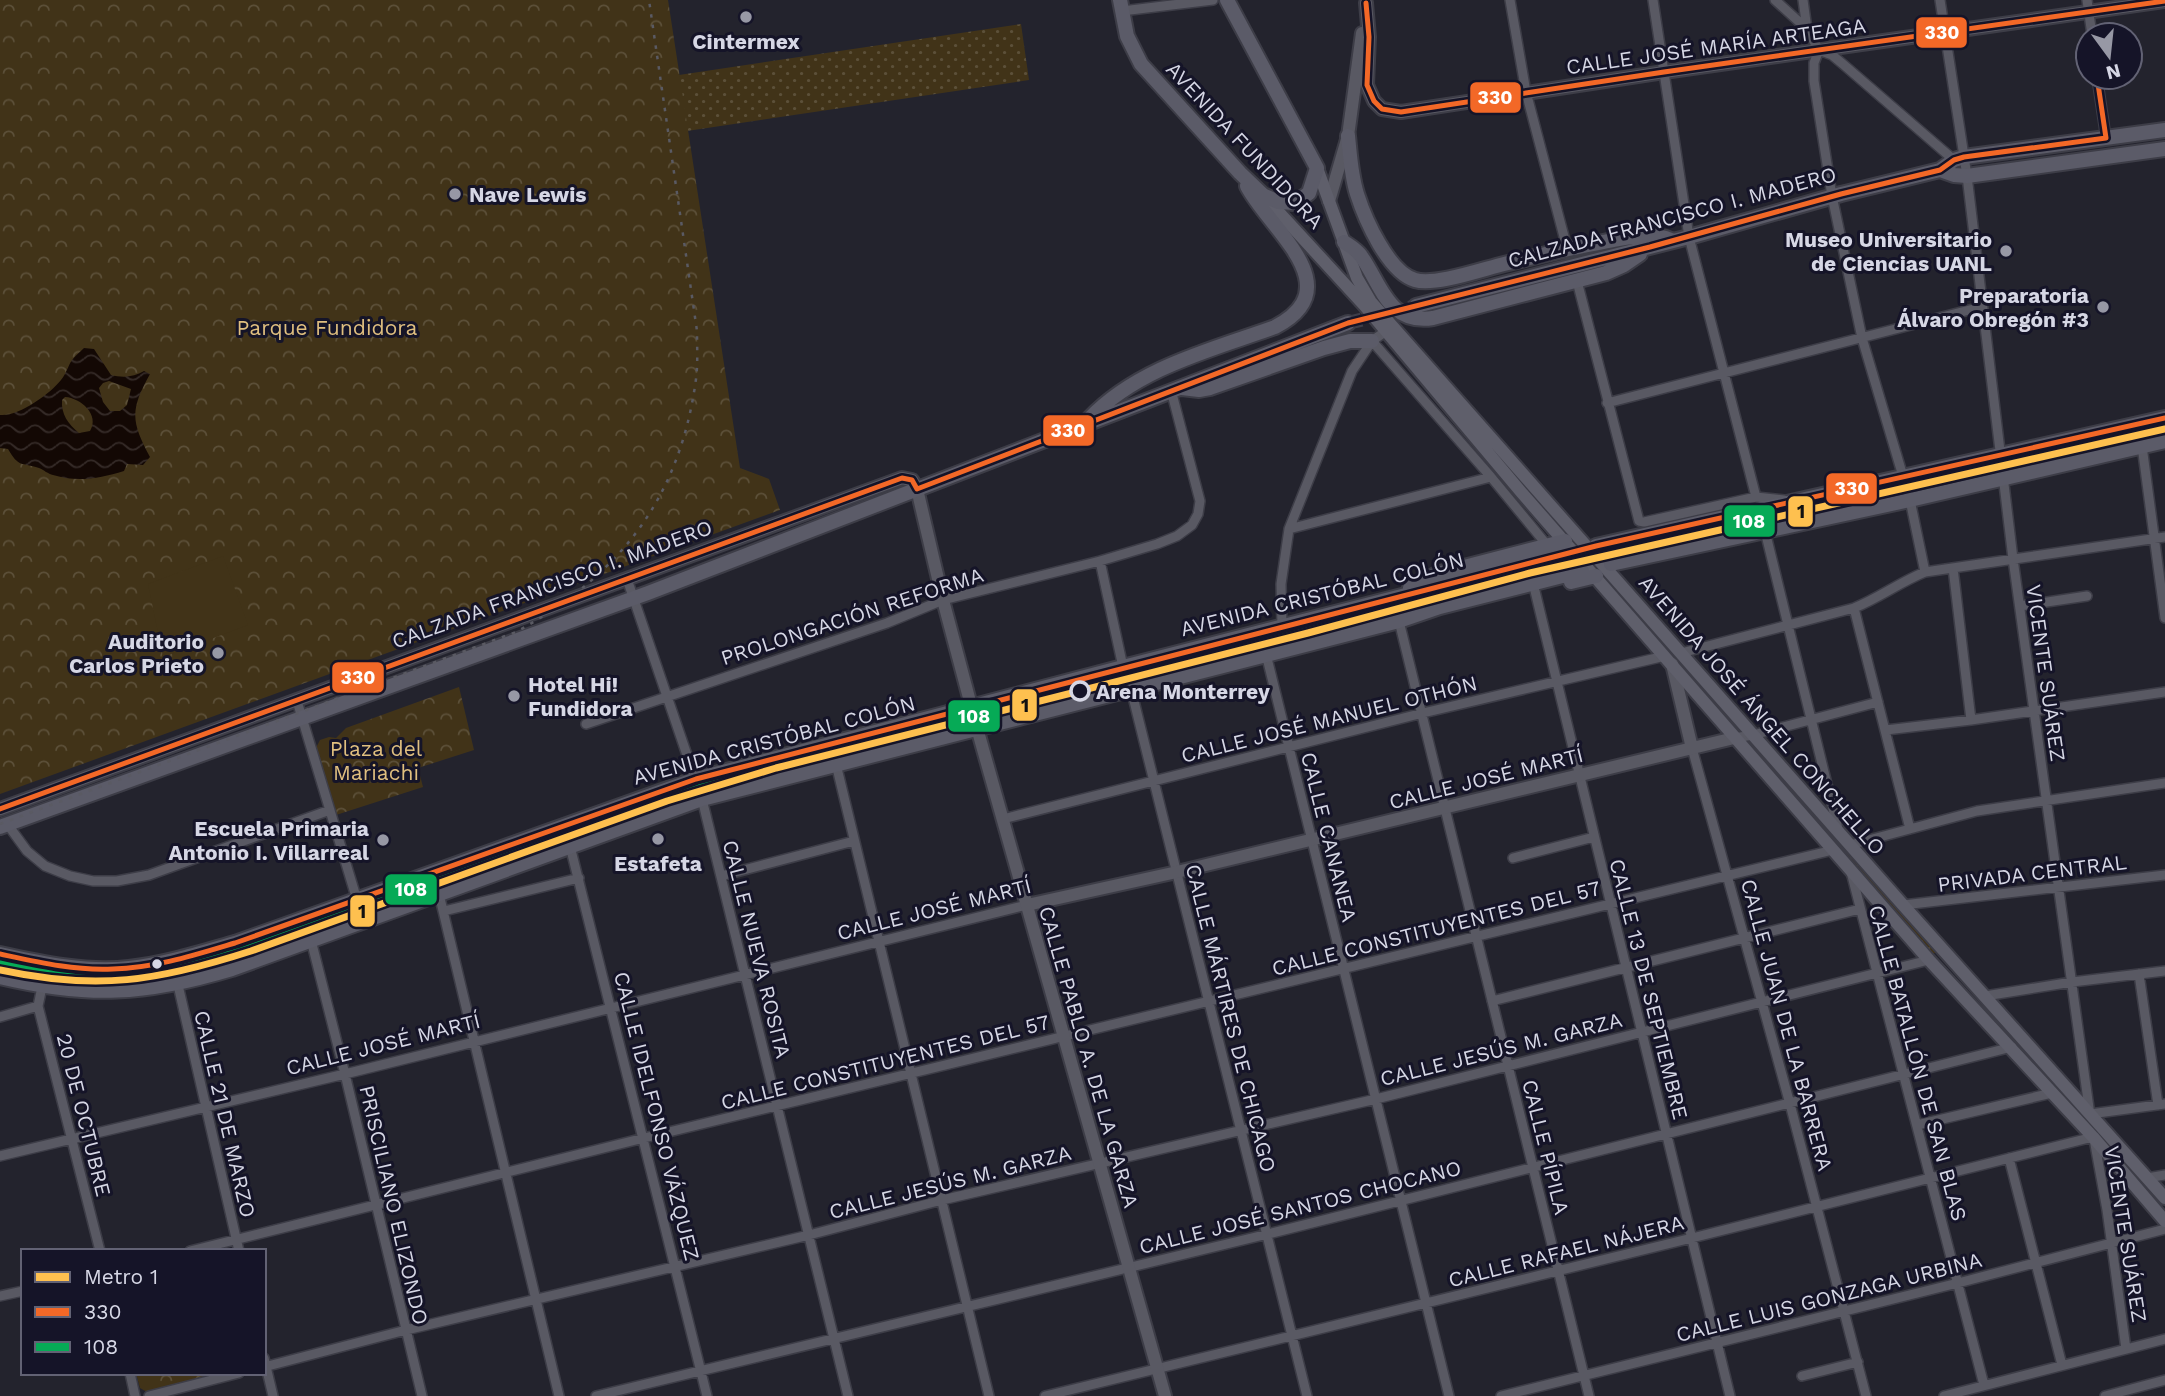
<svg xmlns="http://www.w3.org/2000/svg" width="2165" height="1396" viewBox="0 0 2165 1396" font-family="'Work Sans',sans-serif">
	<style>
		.grass { fill: url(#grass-dots) }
		.forest { fill: url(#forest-crowns) }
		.garden { fill: #413318 }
		.water { fill: url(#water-waves); fill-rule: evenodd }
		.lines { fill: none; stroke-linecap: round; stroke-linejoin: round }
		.primary-tunnel { stroke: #3e3e49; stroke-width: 14; stroke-dasharray: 14 7; stroke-linecap: butt }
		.minor-casing { stroke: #3d3d47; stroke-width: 12 }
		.tertiary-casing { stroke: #3d3d47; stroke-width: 16 }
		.secondary-casing { stroke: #3d3d47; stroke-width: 16 }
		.primary-casing { stroke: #3d3d47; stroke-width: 18 }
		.minor { stroke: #595963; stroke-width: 9 }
		.tertiary { stroke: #595963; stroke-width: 12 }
		.secondary { stroke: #5f5f6b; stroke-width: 12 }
		.primary { stroke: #5b5b68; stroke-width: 14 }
		.rail { stroke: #5a5a63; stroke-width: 2.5; stroke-dasharray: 3.5 7; stroke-linecap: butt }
		.bus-1-casing { stroke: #151428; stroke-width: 10 }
		.bus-2-casing { stroke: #151428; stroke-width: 10 }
		.bus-1 { stroke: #f36827; stroke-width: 5 }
		.bus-2 { stroke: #06aa56; stroke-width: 5 }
		.metro-1-casing { stroke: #151428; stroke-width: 12 }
		.metro-1 { stroke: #fec04f; stroke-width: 7 }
		.poi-dot { fill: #9798a5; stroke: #151428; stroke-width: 2.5 }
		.stop-dot { fill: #151428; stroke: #d6d7e5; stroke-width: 3.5 }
		.bus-dot { fill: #d6d7e5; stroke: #151428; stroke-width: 2.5 }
		.labels { text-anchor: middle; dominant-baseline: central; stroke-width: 6; stroke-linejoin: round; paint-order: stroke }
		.poi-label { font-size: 21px; font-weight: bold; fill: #d6d7e5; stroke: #151428; text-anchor: end }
		.street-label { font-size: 21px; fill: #d6d7e5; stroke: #151428 }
		.park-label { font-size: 21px; fill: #e0bf7f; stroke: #151428 }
		.stop-label { font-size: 21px; font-weight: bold; fill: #d6d7e5; stroke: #151428; text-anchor: start }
		.line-badge { stroke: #151428; stroke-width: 2.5 }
		.badge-label { font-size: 19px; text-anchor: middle; font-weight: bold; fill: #fff }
		.pale-badge-label { font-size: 19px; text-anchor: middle; font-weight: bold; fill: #111 }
	</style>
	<defs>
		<pattern id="grass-dots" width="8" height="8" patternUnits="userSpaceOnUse" patternTransform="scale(1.75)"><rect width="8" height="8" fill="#413318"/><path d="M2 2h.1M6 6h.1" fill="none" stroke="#5c5039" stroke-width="1.8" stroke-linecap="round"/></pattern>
		<pattern id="forest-crowns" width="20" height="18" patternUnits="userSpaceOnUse" patternTransform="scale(1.75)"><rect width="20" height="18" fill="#413318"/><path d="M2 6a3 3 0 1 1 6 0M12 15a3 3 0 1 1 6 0" fill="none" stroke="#5c5039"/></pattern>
		<pattern id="water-waves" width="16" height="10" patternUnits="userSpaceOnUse" patternTransform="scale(1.75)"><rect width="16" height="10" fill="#130804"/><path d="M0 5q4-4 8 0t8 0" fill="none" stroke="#352b28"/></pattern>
	</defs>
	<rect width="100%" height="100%" fill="#23232d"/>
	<path class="grass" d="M1021,24l8,56 -342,51 -8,-56z
		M1754,745l76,83 -1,10 -78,-89z
		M1841,841l96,110 -2,2 -3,1 -92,-103z"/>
	<path class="forest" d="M0,0h668l72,468 29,11 11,31 -780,284z
		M459,687l15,63 -56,18 5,19 -87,28 -20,-67 4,-8 9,-3 7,1 10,-10z
		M136,1373h88l-77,19 -7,-4z"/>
	<path class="garden" d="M223,556l25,69 -85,32 -15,-73z"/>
	<path class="water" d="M84,348l10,1 17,26c12,3 23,2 33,-4l6,3c-20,36 -19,47 0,83l-7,8 -16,-1 -3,7c-24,7 -45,12 -71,4 -5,-1 -9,-5 -14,-7 -18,-6 -20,0 -31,-19l-8,-1v-33c18,2 50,-21 61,-35 5,-6 7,-14 11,-20 3,-4 8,-8 12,-12zM109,381l22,8 -4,16 -7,6h-10l-7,-9 -4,-14 4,-5zM65,397c16,1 35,18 25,34l-11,2c-11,-9 -18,-19 -17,-33z"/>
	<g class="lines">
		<path class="primary-tunnel" d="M1348,323l68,-17"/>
		<g class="minor-casing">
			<path id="minor" d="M1510,0l16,92 41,156
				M1653,0l36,237 67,260
				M1775,0l32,29 12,21 13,5 12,10 110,95
				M1803,0l4,29
				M1940,0l27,176 46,383 77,556
				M2087,0l5,35
				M1122,11l91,-11
				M1819,50l-5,13v18l18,115 30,142 48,162 15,72
				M2097,77l9,61
				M1577,281l62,240 5,1 112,-25 28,3
				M1372,341l119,136 56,68
				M1607,403l374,-96
				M2142,446l23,172
				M1289,529l202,-52
				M1765,531l73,298
				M1100,561l23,106
				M1953,568l18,152
				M627,579l75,220 146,597
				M1535,591l195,805
				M2020,606l67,-10
				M1854,608l56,221
				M1399,621l190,775
				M1282,626l-1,-42 8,-55 63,-158 20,-30 14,-10
				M1681,653l173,-45c25,-10 46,-26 71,-36l240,-35
				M1266,654l183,742
				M1131,689l176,707
				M297,701l60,199
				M586,724l301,-101 56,-23 157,-39 57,-17 20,-8 15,-11 6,-11 2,-13 -29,-111
				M1886,730l85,-10 194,-28
				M1734,738l19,-3 125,-33
				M1692,748l98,356 76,292
				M836,764l153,632
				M1003,819l420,-106 242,-57
				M8,825l19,26 18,15 25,10 23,5h24l32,-6 181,-65
				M1850,845l127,-34 188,-28
				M570,846l137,550
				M1513,858l81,-21
				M1851,872l133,513
				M721,876l133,-35
				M439,894l120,502
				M1903,905l262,-30
				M444,911l135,-33
				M311,940l34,134 77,322
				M2139,974l19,131
				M178,985l61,266
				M42,987l-4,19 62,245
				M1985,996l87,-14 93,-11
				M1492,1001l368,-92
				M0,1017l38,-11
				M2090,1114l75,-10
				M1917,1125l135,-32
				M2094,1139l13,71 19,139
				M0,1156l345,-82 682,-169
				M2009,1158l53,207
				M2147,1178l18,-3
				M190,1251l454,-113 1189,-288
				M0,1296l23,-5
				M264,1358l9,38
				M264,1367l142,-37 403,-95 133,-35 434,-101 553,-139
				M130,1373l5,23
				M1802,1376l56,-14
				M149,1396l90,-23
				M596,1396l672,-162 744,-187
				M1045,1396l647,-158 401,-101
				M1501,1396l457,-113 207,-54
				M1944,1396l221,-57
				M2105,1396l60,-16"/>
		</g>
		<g class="tertiary-casing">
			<path id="tertiary" d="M1366,3l3,34 -2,48 7,16 8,8 19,3 263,-40 501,-71
				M1329,201l19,-65 14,-103
				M1672,664l20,84
				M0,809l902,-331 10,2 5,9 26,111 34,128 188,668
				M1027,905l150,-33 557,-134"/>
		</g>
		<g class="secondary-casing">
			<path id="secondary" d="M1317,168l40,110 14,24 532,603 262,293
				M1264,196l100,109 157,187 408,468 164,177 72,84"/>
		</g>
		<g class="primary-casing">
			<path id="primary" d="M1120,0l7,36 14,28 99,109 23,22 15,7 17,1 14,-10 8,-25 -90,-168
				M1348,136c2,19 3,39 9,58 8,25 31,78 58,86 20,6 68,-11 89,-16 33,-8 66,-16 99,-22 23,-4 46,-11 68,-2
				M1940,170l14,5 13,1 198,-27
				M1344,242c6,4 13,8 17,14 20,28 27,69 72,62l173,-45 18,-8 16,-11
				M1416,306l273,-69 152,-43 99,-24 14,-10 10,-3 201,-27
				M1182,388l17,2 11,-2 114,-40 26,-7h22
				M1089,419c48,-51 122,-69 186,-92 77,-40 -6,-98 -28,-141
				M1596,546l569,-128
				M1611,564l299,-64 255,-59
				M1571,582l25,-6
				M1410,588l27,-14 128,-33
				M0,827l648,-234 700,-270
				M0,954c41,9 87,19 129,14 37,-4 71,-15 106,-25l461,-164 427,-112 444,-113
				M0,977c89,21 145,18 232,-8l470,-170 697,-178 41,-14 142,-36"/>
		</g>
		<use href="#minor" class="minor"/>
		<use href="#tertiary" class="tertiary"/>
		<use href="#secondary" class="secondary"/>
		<use href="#primary" class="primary"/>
		<path class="rail" d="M0,824l516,-192c104,-57 164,-134 180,-253 2,-16 1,-33 1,-48l-48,-331"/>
		<g class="bus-1-casing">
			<path id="bus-1" d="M1366,3l3,34 -2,48 7,16 8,8 19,3 263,-40 501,-71
				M0,809l902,-331 10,2 5,9 431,-166 302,-76 191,-53 99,-24 14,-10 10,-3 142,-19 -9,-61
				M0,954c37,8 75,17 113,15 42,-1 82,-14 122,-26l461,-164 900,-233 569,-128"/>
		</g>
		<g class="bus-2-casing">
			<path id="bus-2" d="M0,963c37,8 74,16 112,15 43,-1 85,-15 126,-27l461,-164 899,-232 567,-128"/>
		</g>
		<use href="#bus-1" class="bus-1"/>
		<use href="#bus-2" class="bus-2"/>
		<g class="metro-1-casing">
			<path id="metro-1" d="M0,970c97,21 158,11 251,-19l416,-150 109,-33 532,-135 222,-60 635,-144"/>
		</g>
		<use href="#metro-1" class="metro-1"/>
	</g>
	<g class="poi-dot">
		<circle cx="746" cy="17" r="7"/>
		<circle cx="455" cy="194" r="7"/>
		<circle cx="2006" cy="251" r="7"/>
		<circle cx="2103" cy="307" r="7"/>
		<circle cx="218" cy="653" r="7"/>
		<circle cx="514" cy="696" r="7"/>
		<circle cx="658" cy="839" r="7"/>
		<circle cx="383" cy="840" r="7"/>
	</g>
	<circle class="stop-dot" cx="1080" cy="691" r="9"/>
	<circle class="bus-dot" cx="157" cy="964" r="6"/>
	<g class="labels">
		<g class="poi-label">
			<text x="746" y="41" text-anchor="middle">Cintermex</text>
			<text x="469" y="194" text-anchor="start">Nave Lewis</text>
			<text x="1992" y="239">Museo Universitario<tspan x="1992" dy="24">de Ciencias UANL</tspan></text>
			<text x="2089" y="295">Preparatoria<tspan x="2089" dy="24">Álvaro Obregón #3</tspan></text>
			<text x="204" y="641">Auditorio<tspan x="204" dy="24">Carlos Prieto</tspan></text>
			<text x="528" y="684" text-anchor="start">Hotel Hi!<tspan x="528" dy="24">Fundidora</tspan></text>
			<text x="369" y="828">Escuela Primaria<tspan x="369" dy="24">Antonio I. Villarreal</tspan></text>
			<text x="658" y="863" text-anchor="middle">Estafeta</text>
		</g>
		<g class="street-label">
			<text transform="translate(1716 46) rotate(-8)">CALLE JOSÉ MARÍA ARTEAGA</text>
			<text transform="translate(1245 145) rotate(47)">AVENIDA FUNDIDORA</text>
			<text transform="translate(1672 217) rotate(-15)">CALZADA FRANCISCO I. MADERO</text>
			<text transform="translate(552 584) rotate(-20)">CALZADA FRANCISCO I. MADERO</text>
			<text transform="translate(1322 594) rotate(-14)">AVENIDA CRISTÓBAL COLÓN</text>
			<text transform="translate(852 616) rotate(-18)">PROLONGACIÓN REFORMA</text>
			<text transform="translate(2046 673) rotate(82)">VICENTE SUÁREZ</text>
			<text transform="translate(1762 715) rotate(49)">AVENIDA JOSÉ ÁNGEL CONCHELLO</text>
			<text transform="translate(1329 719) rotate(-14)">CALLE JOSÉ MANUEL OTHÓN</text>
			<text transform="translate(774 740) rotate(-15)">AVENIDA CRISTÓBAL COLÓN</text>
			<text transform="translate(1486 778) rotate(-14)">CALLE JOSÉ MARTÍ</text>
			<text transform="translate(1329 837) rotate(76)">CALLE CANANEA</text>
			<text transform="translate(2032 873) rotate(-7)">PRIVADA CENTRAL</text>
			<text transform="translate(934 909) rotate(-14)">CALLE JOSÉ MARTÍ</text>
			<text transform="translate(1436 928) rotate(-14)">CALLE CONSTITUYENTES DEL 57</text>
			<text transform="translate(757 949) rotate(76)">CALLE NUEVA ROSITA</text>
			<text transform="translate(1649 989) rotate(76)">CALLE 13 DE SEPTIEMBRE</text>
			<text transform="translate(1231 1018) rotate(76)">CALLE MÁRTIRES DE CHICAGO</text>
			<text transform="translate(1787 1025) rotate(75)">CALLE JUAN DE LA BARRERA</text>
			<text transform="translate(383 1044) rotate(-14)">CALLE JOSÉ MARTÍ</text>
			<text transform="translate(1501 1049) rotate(-14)">CALLE JESÚS M. GARZA</text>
			<text transform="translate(1089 1057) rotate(74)">CALLE PABLO A. DE LA GARZA</text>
			<text transform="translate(885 1062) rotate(-14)">CALLE CONSTITUYENTES DEL 57</text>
			<text transform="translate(1918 1063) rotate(75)">CALLE BATALLÓN DE SAN BLAS</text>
			<text transform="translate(225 1114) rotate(77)">CALLE 21 DE MARZO</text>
			<text transform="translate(84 1115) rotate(76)">20 DE OCTUBRE</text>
			<text transform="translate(657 1116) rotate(76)">CALLE IDELFONSO VÁZQUEZ</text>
			<text transform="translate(1546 1147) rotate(76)">CALLE PÍPILA</text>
			<text transform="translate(950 1182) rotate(-14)">CALLE JESÚS M. GARZA</text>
			<text transform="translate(394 1205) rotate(77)">PRISCILIANO ELIZONDO</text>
			<text transform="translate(1300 1207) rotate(-14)">CALLE JOSÉ SANTOS CHOCANO</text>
			<text transform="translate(2126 1234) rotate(81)">VICENTE SUÁREZ</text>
			<text transform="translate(1566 1251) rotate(-14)">CALLE RAFAEL NÁJERA</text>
			<text transform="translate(1829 1297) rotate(-14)">CALLE LUIS GONZAGA URBINA</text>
		</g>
		<g class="park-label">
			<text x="327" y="327">Parque Fundidora</text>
			<text x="376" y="748">Plaza del<tspan x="376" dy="24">Mariachi</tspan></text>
		</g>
		<g class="stop-label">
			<text x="1096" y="691">Arena Monterrey</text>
		</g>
	</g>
	<g class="line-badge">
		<rect x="1915" y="16" width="53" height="33" rx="7" fill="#f36827"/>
		<rect x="1469" y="81" width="53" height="33" rx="7" fill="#f36827"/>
		<rect x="1042" y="414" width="53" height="33" rx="7" fill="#f36827"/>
		<rect x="1825" y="472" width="53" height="33" rx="7" fill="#f36827"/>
		<rect x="1787" y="495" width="27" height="33" rx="7" fill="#fec04f"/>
		<rect x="1723" y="504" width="53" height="34" rx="7" fill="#06aa56"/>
		<rect x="331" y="661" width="54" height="33" rx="7" fill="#f36827"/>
		<rect x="1011" y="688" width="27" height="34" rx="7" fill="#fec04f"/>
		<rect x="947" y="699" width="54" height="34" rx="7" fill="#06aa56"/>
		<rect x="384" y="873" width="54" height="33" rx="7" fill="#06aa56"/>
		<rect x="349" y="894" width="27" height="34" rx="7" fill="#fec04f"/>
	</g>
	<g class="badge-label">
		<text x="1942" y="39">330</text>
		<text x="1495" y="104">330</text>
		<text x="1068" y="437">330</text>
		<text x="1852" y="495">330</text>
		<text x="1749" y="528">108</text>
		<text x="358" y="684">330</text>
		<text x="974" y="723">108</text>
		<text x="411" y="896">108</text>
	</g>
	<g class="pale-badge-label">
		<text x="1801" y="518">1</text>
		<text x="1025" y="712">1</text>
		<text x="362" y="918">1</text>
	</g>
	<rect x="21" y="1249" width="245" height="126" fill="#151428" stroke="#626274" stroke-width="2"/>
	<rect x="35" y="1272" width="35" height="10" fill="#fec04f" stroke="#626274" stroke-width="2"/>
	<text x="84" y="1284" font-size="21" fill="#d6d7e5">Metro 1</text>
	<rect x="35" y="1307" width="35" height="10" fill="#f36827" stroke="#626274" stroke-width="2"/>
	<text x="84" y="1319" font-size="21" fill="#d6d7e5">330</text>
	<rect x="35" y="1342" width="35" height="10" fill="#06aa56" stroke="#626274" stroke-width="2"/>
	<text x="84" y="1354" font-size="21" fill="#d6d7e5">108</text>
	<g transform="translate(2109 56) rotate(165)"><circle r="33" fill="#151428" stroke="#626274" stroke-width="2"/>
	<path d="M0-5L12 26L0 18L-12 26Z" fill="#9798a5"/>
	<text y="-10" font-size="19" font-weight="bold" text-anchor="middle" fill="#d6d7e5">N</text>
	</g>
</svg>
